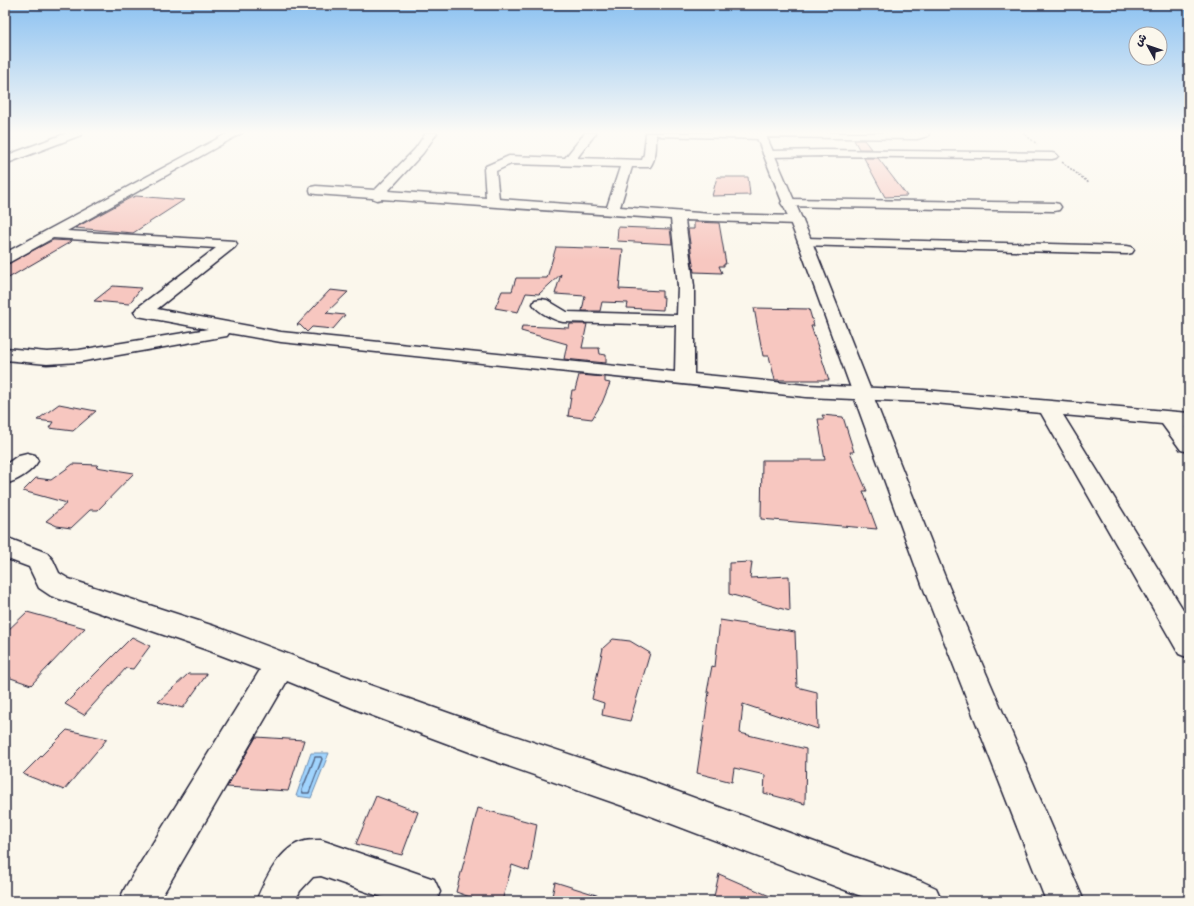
<svg xmlns="http://www.w3.org/2000/svg" width="1194" height="906" viewBox="0 0 1194 906" font-family="Mali,'Playpen Sans Arabic',sans-serif">
	<style>
		.water { fill: #a0d4fe; stroke: #6e8db0 }
		.lines { fill: none; stroke-linecap: round; stroke-linejoin: round }
		.shore { stroke: #546989; stroke-width: 1.5 }
		.building { fill: #f7c7c0; stroke: #22223b }
		.minor-casing { stroke: #22223b; stroke-width: 3 }
		.major-casing { stroke: #22223b; stroke-width: 3 }
		.path { stroke: #22223b; stroke-width: 1.5; stroke-dasharray: 2 1.5; stroke-linecap: butt }
		.minor { fill: #fbf7ec; fill-rule: evenodd }
		.major { fill: #fbf7ec; fill-rule: evenodd }
	</style>
	<rect width="100%" height="100%" fill="#fbf7ec"/>
	<filter id="ink" filterUnits="userSpaceOnUse"><feTurbulence type="fractalNoise" baseFrequency=".025" numOctaves="2"/><feDisplacementMap in="SourceGraphic" scale="8" xChannelSelector="R" yChannelSelector="G"/><feConvolveMatrix kernelMatrix="1 2 1 2 8 2 1 2 1" color-interpolation-filters="sRGB"/></filter>
	<g filter="url(#ink)">
		<path class="water" d="M311,753h18l-18,45 -15,-2z"/>
		<g class="lines">
			<path class="shore" d="M315,757h6l1,2 -13,34h-6l-1,-3z"/>
		</g>
		<path class="building" d="M854,140h10l7,9h-12z
			M864,158h14l29,38 -22,1z
			M717,177h31l2,18 -38,1z
			M136,196l48,4 -51,33 -58,-5 55,-30z
			M694,222l25,1 7,41h-2v2h-5l3,7 -28,-1 -6,-43h6z
			M618,227l52,2 2,15 -55,-3z
			M53,240l19,1 -67,39v-15z
			M556,247l67,2 -4,40 43,2v6h2l-1,13 -36,-2 1,-5 -26,-1 -2,9h-18l3,-15 -30,-2 6,-20 -22,20 -13,-1 -8,19 -23,-4 7,-17h10l4,-13h31z
			M113,286l28,2 -12,16 -35,-3z
			M330,290l18,2 -22,21 19,2 -12,14 -21,-2 -5,5 -7,-7h-3z
			M754,308l55,1 5,17h-3l18,54h-54l-6,-24h-6z
			M570,324h17l-5,24h17l1,6 6,1v8l-42,-4 3,-15 -46,-13 1,-5 47,2z
			M579,375l26,2v5l5,1 -8,20 -10,16 -24,-3 4,-26h3z
			M59,404l37,7 -23,20 -24,-3 4,-6 -16,-2z
			M822,415l21,2 11,35h-4l17,39h-4l14,38 -116,-10 1,-59h63l-7,-41h6z
			M73,464l25,1 -2,2 38,6 -36,37h-8l-19,18 -14,-2 -11,-5 21,-18 -44,-12 13,-13 15,2z
			M752,562l-2,16 39,-2 1,35 -61,-17v-31z
			M27,612l58,16 -54,57 -26,-9v-43z
			M720,620l75,12 2,55 20,5 1,37 -75,-25 -3,29 66,16 -1,55 -41,-11 1,-18 -31,-7 -2,14 -35,-9 12,-81h-2l5,-26 3,1z
			M132,637l18,9 -17,23 -7,-1 -42,47 -19,-11z
			M613,639l17,2 20,12 -20,68 -28,-6 2,-12 -12,-4 11,-51z
			M188,674h19l-24,34 -25,-6z
			M67,730l40,9 -43,51 -41,-16z
			M256,737l48,3 -16,51 -61,-4z
			M376,796l42,16 -16,43 -46,-11z
			M478,808l59,16 -8,47 -17,-6 -10,36h-21l-25,-9z
			M719,874l62,27h-68z
			M555,882l51,16 -1,3h-54z"/>
		<g class="lines">
			<g class="minor-casing">
				<path id="minor" d="M67,133h15l-1,2 -76,29v-8z
					M228,133h14l-175,98 168,10 2,3 -2,3 -78,62 124,23 394,40 1,-47 -113,-3c-10,-2 -25,-10 -30,-18l2,-4 6,-1 6,1 20,12 110,3 1,-29 -7,-67 -289,-20 -5,1 -5,-2 -56,-4 -5,-1 -1,-3 1,-3 5,-1 59,4 40,-41 11,-16h11l-14,20 -35,38 98,7 -2,-29 2,-3 23,-10 56,2 20,-25h11l-19,25 65,2 2,-6 2,-21h283l-1,3 -11,3 -151,-2 -5,2 -100,-3 -5,-2c0,12 1,23 -6,33h-18l-12,40 92,7 84,2 5,1 2,3 -2,3 -5,1 -111,-4 9,66v88l112,11 118,5 265,23v14h-3l3,3v22l-8,-2 -19,-26 -99,-9 126,204v39l-10,-4 -138,-241 -117,-11 -118,-5 -525,-55 -52,-9 -2,3 -6,1 -142,25 -32,2 -42,-4v-12l42,4 32,-2 129,-21 -65,-12 -6,-1 -3,-4 3,-4 79,-60 -163,-10 -43,24 -5,2v-11zM511,164l109,3 -13,40 -108,-8 -3,-28z
					M824,150l228,3 4,1 2,2 -2,2 -4,1 -228,-3 -55,1 -4,-1 -2,-2 2,-2 4,-1z
					M788,199l266,4 5,1 2,3 -2,3 -5,1 -271,-5 -2,-3 2,-3z
					M805,238l322,8 5,1 2,3 -2,3 -5,1 -327,-9 -2,-3 2,-3z
					M27,453l8,2 3,6c-6,11 -21,20 -33,23v-19l14,-10z
					M5,537l42,16 6,7 6,13 10,6 145,47 150,57 127,45 152,51 280,103 13,6 6,13h-68l-231,-88 -152,-53 -131,-49 -73,-30 -128,220h-40l6,-13 135,-218 -50,-19 -159,-55 -12,-8 -10,-21 -24,-9z
					M321,840l113,39 6,13 -4,9h-43l-72,-25 -8,1 -13,14 -5,10h-39c9,-21 24,-55 49,-60 5,-1 11,-1 16,-1z"/>
			</g>
			<g class="major-casing">
				<path id="major" d="M755,133h10l47,109 137,345 135,314h-38l-123,-314 -125,-345z"/>
			</g>
			<path class="path" d="M1023,133l14,11
				M1062,162l27,21"/>
			<use href="#minor" class="minor"/>
			<use href="#major" class="major"/>
		</g>
	</g>
	<linearGradient id="sky" x2="0" y2="1"><stop stop-color="#8bc1f1"/><stop offset="0.51" stop-color="#fdfbf6"/><stop offset="1" stop-color="#fdfbf6" stop-opacity="0"/></linearGradient>
	<rect width="1194" height="260" fill="url(#sky)"/>
	<rect width="1194" height="906" fill="none" stroke="#fbf7ec" stroke-width="20"/>
	<rect x="10" y="10" width="1174" height="886" fill="none" stroke="#22223b" stroke-width="1.5" filter="url(#ink)"/>
	<g transform="translate(1148 46) rotate(310)"><circle r="19" fill="#fbf7ec" stroke="#a4a2a5"/>
	<path d="M0-3L7 15L0 10L-7 15Z" fill="#22223b"/>
	<text y="-6" font-size="11" font-weight="bold" text-anchor="middle" fill="#22223b">ش</text>
	</g>
</svg>
